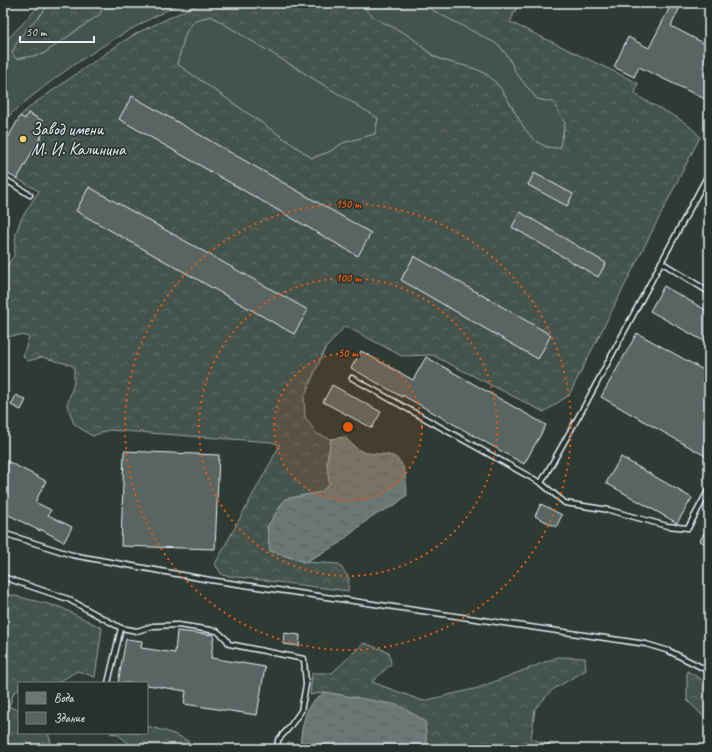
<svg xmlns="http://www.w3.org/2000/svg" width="712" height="752" viewBox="0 0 712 752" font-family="Caveat,sans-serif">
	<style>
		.grass { fill: #45524e; stroke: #96a2a3 }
		.forest { fill: url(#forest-crowns); stroke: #96a2a3; fill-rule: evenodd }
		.water { fill: url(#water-ripples); stroke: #9da8a9 }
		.building { fill: #596563; stroke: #e8f1f8 }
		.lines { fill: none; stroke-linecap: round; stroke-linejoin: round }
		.service-casing { stroke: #e8f1f8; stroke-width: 7 }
		.service { stroke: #26332d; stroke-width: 4 }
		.ring { fill: none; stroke: #e8590c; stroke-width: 2; stroke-dasharray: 2 4 }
		.poi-dot { fill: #ffd166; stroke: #26332d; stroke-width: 1.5 }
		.labels { text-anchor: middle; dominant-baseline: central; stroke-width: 3; stroke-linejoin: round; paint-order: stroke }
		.poi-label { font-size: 17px; fill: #e8f1f8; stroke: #26332d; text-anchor: start }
		.centre { fill: #e8590c; stroke: #26332d; stroke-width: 2 }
		.ring-label { font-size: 12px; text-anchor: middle; font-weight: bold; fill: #e8590c; stroke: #26332d; stroke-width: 3; stroke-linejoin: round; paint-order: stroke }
	</style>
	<defs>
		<pattern id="forest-crowns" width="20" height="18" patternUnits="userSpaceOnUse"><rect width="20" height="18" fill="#45524e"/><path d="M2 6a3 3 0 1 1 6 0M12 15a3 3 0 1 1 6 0" fill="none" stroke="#606b68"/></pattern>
		<pattern id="water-ripples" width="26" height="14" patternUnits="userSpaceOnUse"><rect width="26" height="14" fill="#6b7775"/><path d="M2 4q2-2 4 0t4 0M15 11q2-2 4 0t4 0" fill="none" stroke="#586060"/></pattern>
	</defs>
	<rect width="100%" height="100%" fill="#2e3b35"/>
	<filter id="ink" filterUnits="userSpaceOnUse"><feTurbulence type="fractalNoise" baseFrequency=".025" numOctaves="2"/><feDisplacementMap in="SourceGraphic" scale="8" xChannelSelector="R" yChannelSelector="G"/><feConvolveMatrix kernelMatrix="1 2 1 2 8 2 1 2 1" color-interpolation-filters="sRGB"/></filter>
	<g filter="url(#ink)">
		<path class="grass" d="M42,3h9l-32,35 -3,21 27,-5 57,-40 4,-11h78c-64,30 -126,70 -179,118v-77z
			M363,3h56l80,42 10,13 7,15 21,26 16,3 12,20 -5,26c-5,0 -10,0 -15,-2 -26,-8 -34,-58 -61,-73 -11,-7 -33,-9 -46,-15 -11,-5 -19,-16 -29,-22 -12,-8 -34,-15 -42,-25 -2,-2 -3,-6 -4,-8z
			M211,16l167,102 -3,16 -32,9 -14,9 -17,6 -135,-94 9,-32 9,-12z"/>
		<path class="forest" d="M51,3h53l-4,11 -57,40 -27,5 -4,-6 7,-15z
			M201,3h162c1,2 2,6 4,8 8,10 30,17 42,25 10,6 17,17 28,22 14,6 36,8 47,15 27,15 35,65 61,73 4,2 10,2 15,2l5,-25 -12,-21 -16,-3 -21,-26 -7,-15 -10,-13 -80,-42h100l-9,19 128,61 -3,11c21,15 49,22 65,43l-131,258 -25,17 -112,-57 -30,1 -57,-30 -20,23 -21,48 1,20 12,17 14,5 -4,23 3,22 -9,8 -36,7 -18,28 3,24 35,11 34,2 10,14 -1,13 -126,-16 -7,-11 65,-119 -9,-3 -162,-12 -17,6 -18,-12 -7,-19 7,-22v-17l-32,-9 -14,4 -5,-5 6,-19 -8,-2 -18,2v-69l2,1 9,-13 2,-23 5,-14 18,-28 -22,-12 26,-58 -15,-8 -3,6 -5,-3 12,-11 90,-63 17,-10zM211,16l167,102 -3,16 -32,9 -14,9 -17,6 -135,-94 9,-32 9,-12z
			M3,593l57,14 42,21 -7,49 -18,-6 -18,11 -6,1h-34v7l-5,2 -5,15 10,3v23h29l5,16h-50z
			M364,643l25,9 2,12 -19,18 51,19 55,-13 80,-31 27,1 1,12 -34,20 -17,19 -4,30 33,10h-48l-21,-5 -5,5h-63l1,-3 -103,-54 -15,3 2,-22h20z
			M687,671l22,13v38l-22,-22z
			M147,726c17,5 38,9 50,23h-62l-18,-15 -7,-1h37z
			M288,742l12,3 1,4h-13z"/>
		<path class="water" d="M345,437c4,4 9,10 14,13 10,5 20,3 30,5 18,3 17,26 18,40l-12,10 -24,12 -34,28 -32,17 -35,-11 -3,-24 18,-28 36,-7 8,-8 -2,-22 4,-23z
			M325,692l73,13 27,16 2,28h-126c-2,-11 3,-35 9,-44 3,-5 11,-9 15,-13z
			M495,744l21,5h-26z"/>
		<path class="building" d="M672,3h10l-11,23 38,20v55l-70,-34 -5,10 -20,-10 14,-30 21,11z
			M132,96l239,137 -13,23 -239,-137z
			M28,113l15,8 -4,7 5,3 -27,48 -14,-8v-24l17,-31 5,3z
			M534,173l39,21 -6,12 -39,-21z
			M89,187l219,123 -14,24 -218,-123z
			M520,212l86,51 -8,14 -86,-50z
			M414,256l137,79 -13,24 -137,-79z
			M664,286l45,26v32l-59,-33z
			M637,333l72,40v85l-108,-61z
			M361,351l52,29 13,-23 120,68 -22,39 -122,-69v2l-51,-29z
			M332,385l49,27 -9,16 -49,-26z
			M16,395l10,5 -5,10 -10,-5z
			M124,451l95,4 -4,94 -94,-3z
			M621,457l71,41 -15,25 -71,-40z
			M3,459l43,22 -11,21 16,8 -3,5 24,12 -8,15 -24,-13v2l-37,-19z
			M541,504l21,11 -6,12 -21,-11z
			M709,523v23l-9,-5z
			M177,631l37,4 -3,23 54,9 -8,48 -73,-11 2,-13 -39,-6v-2h-29l8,-44 16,2 -1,7 34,5z
			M284,633l16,2 -1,11 -16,-2z"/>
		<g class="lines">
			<g class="service-casing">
				<path id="service" d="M3,178l27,17
					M661,262l48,30
					M352,378l189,105 24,20 44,7 58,16 21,2 21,-39
					M541,483l44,-78 124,-232
					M3,533l69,22 138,25 436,64 23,7 40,20
					M3,577l65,22 53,29 -13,55
					M121,628l16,3 16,-5 25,-1 39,6 9,8 3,5 75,15 2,26 -5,26 -13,18 -10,11 -1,9"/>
			</g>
			<use href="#service" class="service"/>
		</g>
	</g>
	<circle cx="348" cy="427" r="74" fill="#e8590c" fill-opacity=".12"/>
	<g class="ring">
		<circle cx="348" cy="427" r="74"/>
		<circle cx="348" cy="427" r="149"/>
		<circle cx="348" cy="427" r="223"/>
	</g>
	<circle class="poi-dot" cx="23" cy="139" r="4"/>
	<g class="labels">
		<g class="poi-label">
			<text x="31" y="129">Завод имени<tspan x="31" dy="20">М. И. Калинина</tspan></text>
		</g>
	</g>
	<circle cx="348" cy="427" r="6" class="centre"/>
	<g class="ring-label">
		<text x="348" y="208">150 m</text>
		<text x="348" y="282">100 m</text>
		<text x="348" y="357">50 m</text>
	</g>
	<rect width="712" height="752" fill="none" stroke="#26332d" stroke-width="16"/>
	<rect x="8" y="8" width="696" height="736" fill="none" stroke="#e8f1f8" stroke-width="1.5" filter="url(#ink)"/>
	<rect x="18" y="682" width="130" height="52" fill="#26332d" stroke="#747f7e"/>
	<rect x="26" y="692" width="20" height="12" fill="url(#water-ripples)" stroke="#747f7e"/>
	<text x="54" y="702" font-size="12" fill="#e8f1f8">Вода</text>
	<rect x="26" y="712" width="20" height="12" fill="#596563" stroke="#747f7e"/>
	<text x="54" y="722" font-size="12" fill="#e8f1f8">Здание</text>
	<path d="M20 36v6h74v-6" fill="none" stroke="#e8f1f8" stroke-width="2"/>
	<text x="26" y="36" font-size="12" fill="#e8f1f8" stroke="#26332d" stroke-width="3" paint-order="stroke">50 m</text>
</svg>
